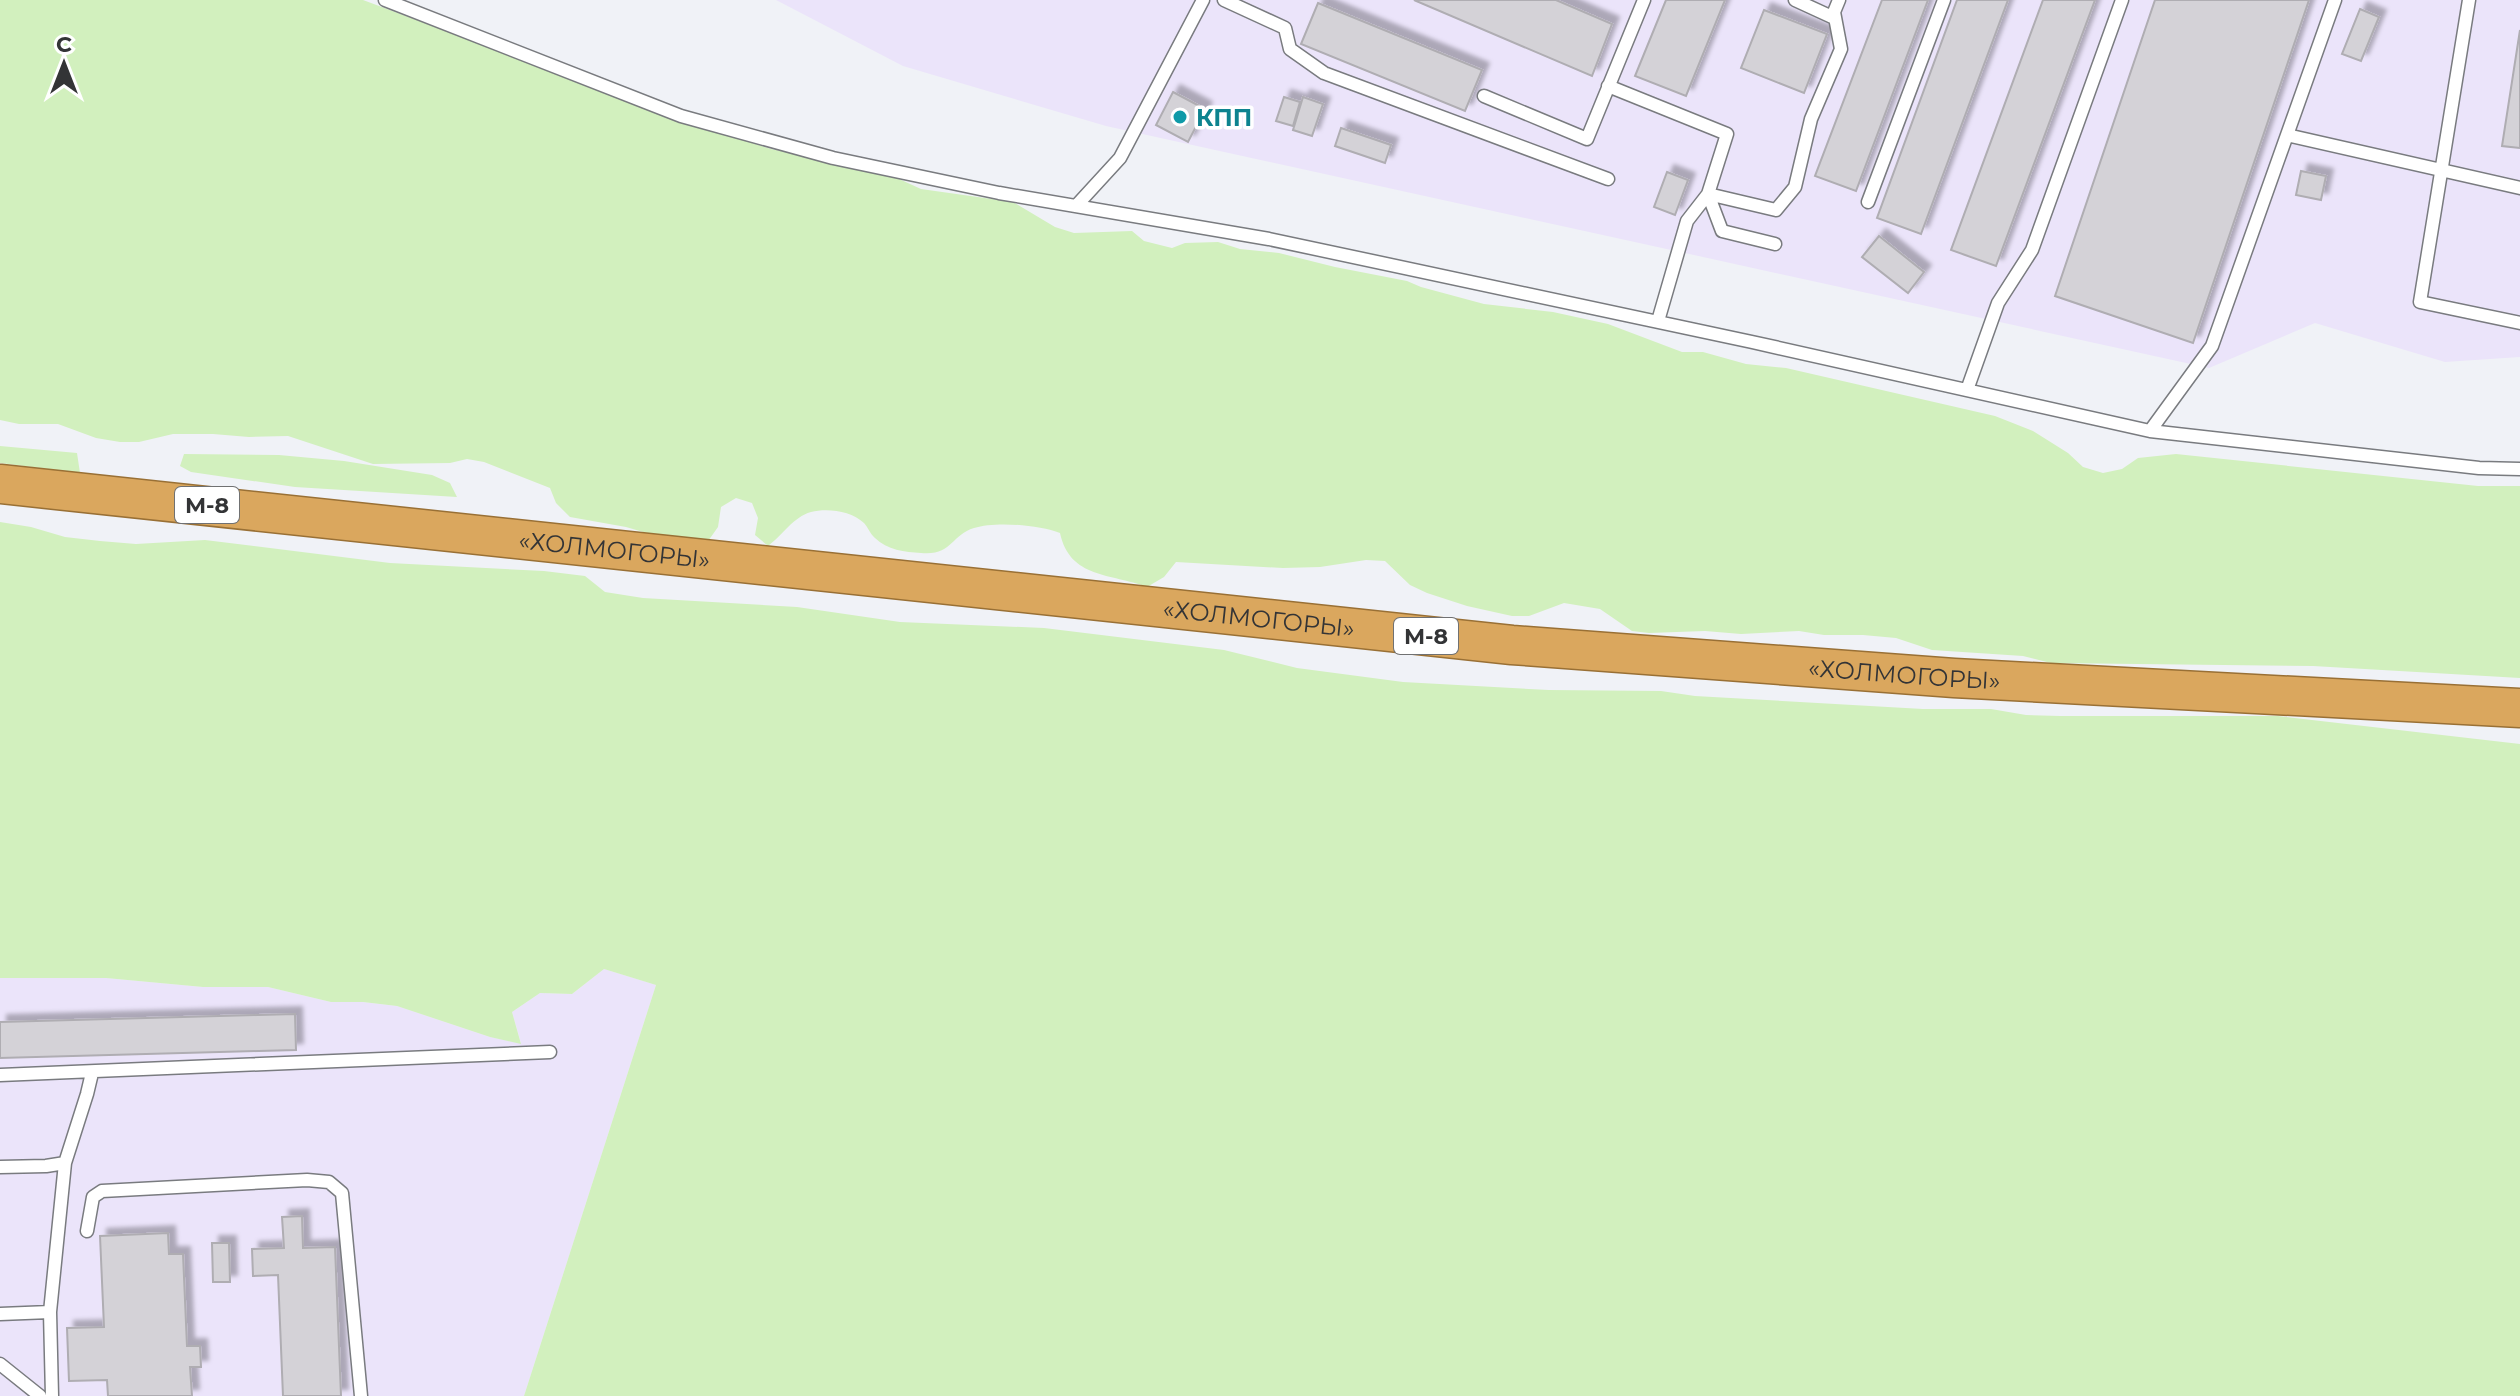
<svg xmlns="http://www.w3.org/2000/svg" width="2520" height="1396" viewBox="0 0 2520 1396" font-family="Montserrat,sans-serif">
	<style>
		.industrial { fill: #ebe4fa }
		.green { fill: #d2f0be }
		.building { fill: #d4d2d7; stroke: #afadb2; stroke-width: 2; filter: url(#shadow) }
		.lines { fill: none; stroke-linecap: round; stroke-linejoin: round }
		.service-casing { stroke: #797b7f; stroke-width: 15 }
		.trunk-casing { stroke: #997035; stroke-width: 41 }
		.service { stroke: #fff; stroke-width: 12 }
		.trunk { stroke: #daa75e; stroke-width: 38 }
		.culture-dot { fill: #0f9aa8; stroke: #fff; stroke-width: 3 }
		.labels { text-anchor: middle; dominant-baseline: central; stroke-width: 7; stroke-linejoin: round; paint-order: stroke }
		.shield { fill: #fff; stroke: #707172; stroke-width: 2 }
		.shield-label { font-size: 22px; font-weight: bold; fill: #333436 }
		.culture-label { font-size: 24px; font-weight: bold; fill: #0d838f; stroke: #fff; text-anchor: start }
		.street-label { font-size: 24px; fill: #333436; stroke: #fff }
	</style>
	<defs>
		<filter id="shadow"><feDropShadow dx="7" dy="-7" stdDeviation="2" flood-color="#0004"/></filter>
	</defs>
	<rect width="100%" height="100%" fill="#f0f2f7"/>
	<path class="industrial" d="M776,0h1744v357l-75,5 -130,-39 -106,45 -1103,-242 -203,-60z
		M604,969l52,16 -132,411h-524v-418h106l97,9h65l63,15h32l34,4 93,31 31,6 -9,-31 28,-19 32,1z"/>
	<path class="green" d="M0,0h363l351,131 57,18 115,24 35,16 92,13 42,25 19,6 58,-2 12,10 28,7 13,-5 33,-1 22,7 39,4 56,14 72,14 14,6 63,17 69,8 55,12 74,28h21l43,12 40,4 209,48 38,15 35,22 15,14 20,6 19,-4 16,-11 38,-4 302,32h42v192l-207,-12 -262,-3 -28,-7 -91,-6 -36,-12 -33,-3h-39l-25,-4 -58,3 -36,-3 -56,2 -17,-2 -32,-22 -36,-6 -35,13h-17l-45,-10 -40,-13 -17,-8 -25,-24 -19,-1 -46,7 -37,1 -107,-6 -12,15 -17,10c-36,-14 -77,-8 -87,-54 -21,-8 -64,-12 -86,-5 -23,7 -22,28 -53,25 -16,-1 -34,-3 -46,-15 -5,-4 -7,-11 -11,-15 -13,-12 -36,-15 -53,-11 -18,5 -28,23 -43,34l-13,-11 3,-17 -6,-15 -16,-5 -15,9 -3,20 -12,17 -39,-5 -41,-12 -56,-10 -14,-14 -6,-15 -66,-26 -17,-3 -17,4 -77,1 -85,-28 -39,1 -36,-3h-40l-34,8h-19l-24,-4 -38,-14h-39l-19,-4z
		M0,446l77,7 3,20 -80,-10z
		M184,454l95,1 65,6 88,14 18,8 7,14 -162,-10 -104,-15 -11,-6z
		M0,522l31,5 34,10 35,4 36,3 69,-4 185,23 154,8 41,5 20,16 38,6 154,9 103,15 144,6 180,22 73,18 106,14 146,8 112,1 34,5 228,13h68l35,6 34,1h218l242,28v652h-1996l132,-411 -52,-16 -32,25 -32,-1 -28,19 9,32 -31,-7 -93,-31 -34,-4h-32l-63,-15h-65l-97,-9h-106z"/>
	<path class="building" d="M1414,0h142l56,24 -20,52z
		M1666,0h59l-39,96 -51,-20z
		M1882,0h46l-72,191 -41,-15z
		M1957,0h51l-87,234 -44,-16z
		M2043,0h52l-99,266 -45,-16z
		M2155,0h154l-116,343 -138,-47z
		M1318,3l164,67 -17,41 -164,-67z
		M2360,9l19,8 -18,44 -19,-7z
		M1764,10l63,24 -23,59 -63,-25z
		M2520,30v118l-18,-2z
		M1173,92l32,17 -17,33 -32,-17z
		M1284,97l16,5 -7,24 -17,-5z
		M1303,97l20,7 -11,32 -19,-6z
		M1341,128l50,17 -6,18 -50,-17z
		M2301,171l25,5 -5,24 -25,-5z
		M1667,172l21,8 -13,35 -21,-8z
		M1879,236l45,36 -16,21 -46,-36z
		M295,1014l1,36 -296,8v-36z
		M302,1216l1,32 32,-1 6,149h-58l-5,-121 -25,1 -1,-27 32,-1 -2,-31z
		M168,1233l1,21h14l4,92h13l1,21h-11l2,29h-84l-1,-16 -38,1 -2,-53 37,-1 -4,-91z
		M212,1243h17l1,39h-17z"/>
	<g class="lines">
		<g class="service-casing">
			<path id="service" d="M385,0l296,116 152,42 166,35 270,46 483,103 398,89 329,37 41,1
				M1224,0l61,28 5,21 34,24 284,106
				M1795,0l37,17 7,-17
				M2469,0l-49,302 100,21
				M1608,86l119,48 -19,60 14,37 53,13
				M1484,96l103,43 57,-139
				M2287,135l233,53
				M1868,202l76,-202
				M1076,206l44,-48 83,-158
				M1658,321l29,-100 21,-27 68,16 19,-23 16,-68 30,-70 -7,-37
				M1967,390l31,-87 34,-53 90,-250
				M2150,431l62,-85 123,-346
				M0,1075l550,-23
				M0,1167l46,-1 19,-3 22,-69 5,-21
				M87,1231l6,-34 9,-6 205,-11 22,2 13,11 19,203
				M50,1312l2,84
				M0,1314l50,-2 15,-149
				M0,1364l40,32"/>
		</g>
		<g class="trunk-casing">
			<g id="trunk">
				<path id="s1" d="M0,484l1512,161 442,33 566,30"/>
			</g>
		</g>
		<use href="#service" class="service"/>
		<use href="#trunk" class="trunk"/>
	</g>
	<circle class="culture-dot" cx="1180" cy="117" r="8"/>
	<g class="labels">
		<g class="shield">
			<rect x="175" y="487" width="64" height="36" rx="6"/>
			<rect x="1394" y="618" width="64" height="36" rx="6"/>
		</g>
		<g class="shield-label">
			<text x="207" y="505">М-8</text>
			<text x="1426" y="636">М-8</text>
		</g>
		<g class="culture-label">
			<text x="1196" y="117">КПП</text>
		</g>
		<g class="street-label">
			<text stroke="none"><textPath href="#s1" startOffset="618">«ХОЛМОГОРЫ»</textPath></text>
			<text stroke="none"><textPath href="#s1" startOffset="1266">«ХОЛМОГОРЫ»</textPath></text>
			<text stroke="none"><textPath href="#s1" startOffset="1914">«ХОЛМОГОРЫ»</textPath></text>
		</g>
	</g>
	<g transform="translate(64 64)" stroke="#ffffff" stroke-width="6" paint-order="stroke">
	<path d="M0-6L14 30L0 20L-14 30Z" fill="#333436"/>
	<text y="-12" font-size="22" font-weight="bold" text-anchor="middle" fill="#333436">С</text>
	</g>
</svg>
